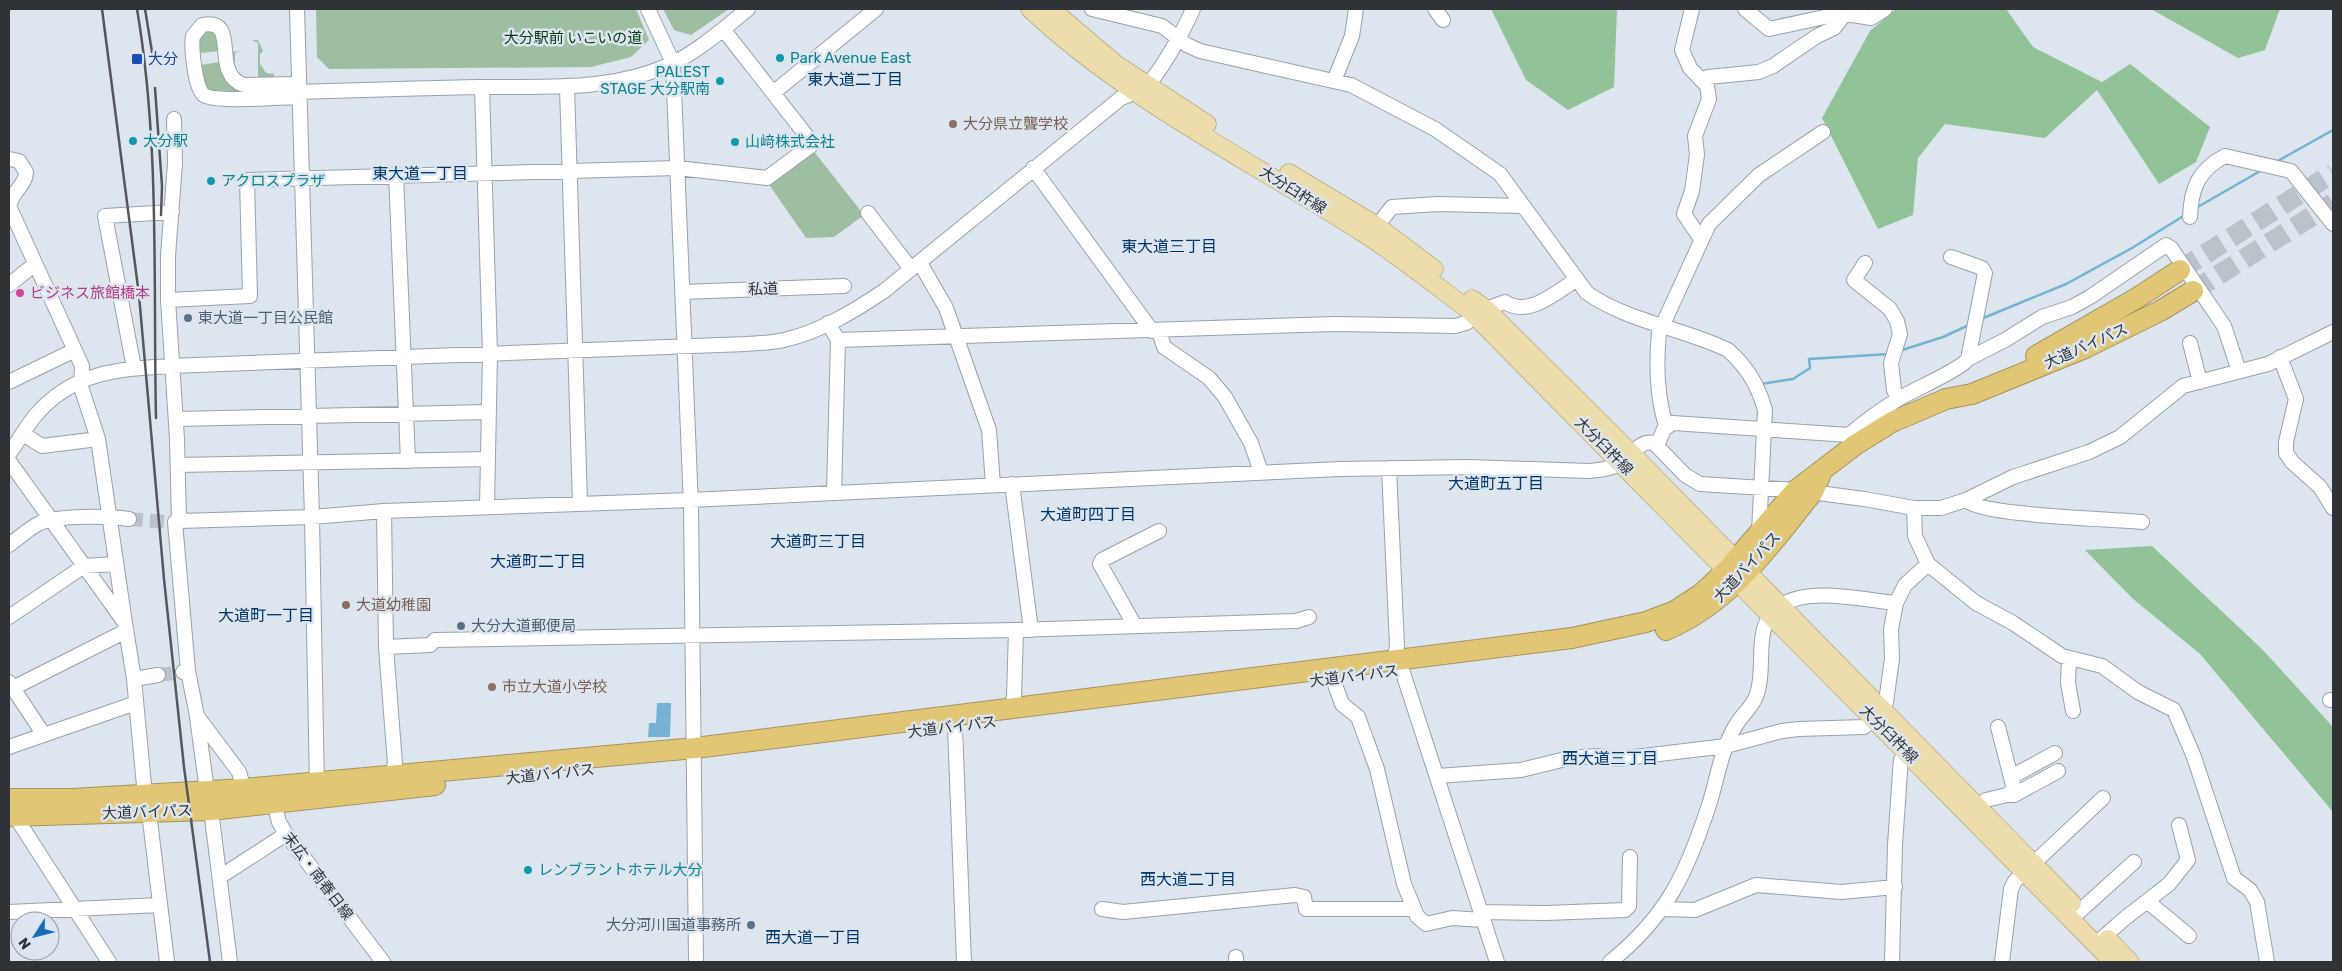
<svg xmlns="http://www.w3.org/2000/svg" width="2342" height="971" viewBox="0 0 2342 971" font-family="Rubik,'Noto Sans JP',sans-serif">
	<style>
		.green { fill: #9dbea1 }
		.forest { fill: #92c398 }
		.water { fill: #75b2d3 }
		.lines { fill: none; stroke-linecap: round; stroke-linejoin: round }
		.stream { stroke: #75b2d3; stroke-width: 2.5 }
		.minor-tunnel { stroke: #bac2ca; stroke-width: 14; stroke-dasharray: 14 7; stroke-linecap: butt }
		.highway-tunnel { stroke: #bac2ca; stroke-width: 20; stroke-dasharray: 20 10; stroke-linecap: butt }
		.minor-casing { stroke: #99a1aa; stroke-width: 16 }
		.major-casing { stroke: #a3935f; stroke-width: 19 }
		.highway-casing { stroke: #a3935f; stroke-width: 22 }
		.minor { stroke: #fff; stroke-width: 14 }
		.major { stroke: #edddac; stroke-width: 18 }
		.highway { stroke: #e1c775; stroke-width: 20 }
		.rail { stroke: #54585d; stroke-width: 2.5 }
		.culture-dot { fill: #0f9aa8; stroke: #dde6ef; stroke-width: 2 }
		.transit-dot { fill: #1a4fb4; stroke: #dde6ef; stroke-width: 2 }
		.education-dot { fill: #8d6e63; stroke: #dde6ef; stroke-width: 2 }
		.hotel-dot { fill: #d1479c; stroke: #dde6ef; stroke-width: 2 }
		.service-dot { fill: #5c6f8a; stroke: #dde6ef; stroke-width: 2 }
		.labels { text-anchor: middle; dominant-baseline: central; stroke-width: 5; stroke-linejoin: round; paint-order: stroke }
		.park-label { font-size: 15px; fill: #064018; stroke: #dde6ef }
		.culture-label { font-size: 15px; fill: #0d838f; stroke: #dde6ef; text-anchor: start }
		.transit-label { font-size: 15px; fill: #164399; stroke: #dde6ef; text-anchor: start }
		.education-label { font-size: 15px; fill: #785e54; stroke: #dde6ef; text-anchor: start }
		.street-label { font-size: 15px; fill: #2f3236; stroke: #dde6ef }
		.hotel-label { font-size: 15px; fill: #b23c85; stroke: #dde6ef; text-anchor: start }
		.service-label { font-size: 15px; fill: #4e5e75; stroke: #dde6ef; text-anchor: start }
		.neighbourhood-label { font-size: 16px; fill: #003768; stroke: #dde6ef }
	</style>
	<rect width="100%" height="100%" fill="#dde6ef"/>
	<path class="green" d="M316,9h320l13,31 -18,17 -40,10 -262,2 -12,-12z
		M663,9h66l-38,26 -17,-5z
		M213,30l8,17 -3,4 -16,2 -3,-3 -2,-12 6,-7z
		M252,40h6l5,11 -3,3v10l6,9 8,1 -1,6c-27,1 -42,5 -42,-28l10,-1 -6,2v20l6,1 2,5 15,-1v-35z
		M220,62l2,8 54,20v3l-62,2 -8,-4 -5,-26z
		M812,149l52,66 -30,22 -28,1 -38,-55z"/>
	<path class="forest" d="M1491,9h126l-3,78 -46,23 -42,-30z
		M1896,9h110l27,38 69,35 28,-18 80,63 -14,35 -37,22 -62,-94 -52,48 -100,-14 -27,34 -5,57 -35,14 -56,-111 48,-87z
		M2151,9h129l-15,41 -27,8z
		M2152,546l110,103 71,78v85l-133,-158 -68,-56 -47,-48z"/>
	<path class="water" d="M657,703h14l-1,34h-22l1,-14h7z"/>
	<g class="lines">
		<path class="stream" d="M2276,162l57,-32
			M2196,208l66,-38
			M1981,319l85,-35 66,-36 53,-33
			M1899,351l44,-14 26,-12
			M1761,384l32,-5 17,-11 -1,-9 80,-5"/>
		<path class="minor-tunnel" d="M129,519l40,3
			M158,675l25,-3"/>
		<path class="highway-tunnel" d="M2180,270l153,-97
			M2193,291l140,-88"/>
		<g class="minor-casing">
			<path id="minor" d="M297,9l15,508 5,272
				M648,9l25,54 18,443 5,456
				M1092,9l70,17 25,19 13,6 151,34 84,44 65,45 87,119c42,29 95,35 141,57 19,17 30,35 37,60l-6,122
				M1435,9l8,11
				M1692,9l-10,41 8,18 17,18 2,13 -14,37 2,19 -5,36 -8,23 17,25
				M1745,9l24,20 60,-13 24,-1 18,3 14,-9
				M1702,80l6,-3 51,-5 14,-6 44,-30 17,-8 11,-14
				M1334,81l18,-45 4,-27
				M299,84l-55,1c-35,-11 -2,-68 -42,-60l-9,11c-2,11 2,53 11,59 11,8 78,2 96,2
				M482,87l8,267 -3,153
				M567,87l13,416
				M299,92c61,-2 122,-4 182,-5 65,-1 129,5 190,-23 28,-13 53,-36 77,-55
				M773,93l103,-84
				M174,119l1,44 -7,93v44l9,139 2,82 133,-4 72,-6 2,136 9,117 -4,12
				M9,159l10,2 7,11c0,14 -14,18 -17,35
				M1033,168l119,163
				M396,174l12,287
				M9,206l73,160 -1,21 17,52 27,184
				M868,213l43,56
				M2190,217c1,-28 8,-47 35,-61l66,15 42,53
				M1377,226l15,-19 46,-3 85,2
				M920,263l26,45 43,122 4,55
				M1865,263l-11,17 36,29 7,12 3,13 -9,29 3,27 4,9
				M9,285l26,-21
				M682,292l162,-6
				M168,300l82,-4 -3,-116 430,-12 90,10 46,-34 -90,-115
				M828,323l10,17 497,-16 120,2 11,-3 20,-14 19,-7c23,16 52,-10 72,-23
				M1159,331l5,16 45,31 16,19 26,46 10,29
				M2190,343l10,39
				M2280,357l16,42 -10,43v11l6,9 28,25 13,21
				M1968,359l37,-19 37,-23 30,-10 18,-10 76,-52 5,3 53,78 15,45
				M134,368l-29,-152 67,-4
				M9,382l66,-32
				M176,419l313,-7
				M1666,426c-9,-29 -10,-63 -7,-93l50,-109 50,-49 64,-43
				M23,434l19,12 56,-7
				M1849,435c16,-14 33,-26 51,-37 15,-9 60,-28 68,-39l17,-86 -3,-5 -31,-11
				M1657,446l7,-17 9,-6 176,12 4,7
				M9,454c9,-12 16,-26 26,-38 37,-44 82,-47 136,-50l575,-22c13,-1 26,-1 38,-4 36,-8 70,-29 100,-49l237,-193c9,-3 17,-6 25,-12 15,-14 39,-58 47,-77
				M9,461l116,162 9,56 24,-4
				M178,465l310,-6
				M1389,468l8,178 -3,15 8,9 95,292
				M1012,484l19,146
				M834,493l4,-153
				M1966,500c14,16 148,19 176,22
				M1914,508l1,28 13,28 48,39 37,20 49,33 40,10 36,26 36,18 20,47 40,121 16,12 7,12 10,60
				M384,511l306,-11 650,-31 128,-2 121,4c10,-1 23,-2 32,-8 11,-6 18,-24 33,-20l31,32 15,9 96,6 68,9 50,9h27l25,-8 47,-23 76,-25 31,-15 63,-51 85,-22 65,-32
				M175,522l13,149
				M9,545c10,-7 20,-17 31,-22 19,-8 69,-7 89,-4
				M9,617l75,-51 31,-2
				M1135,626l-35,-62 2,-4 57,-29
				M386,647l44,-2 5,-5 581,-10 280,-9 13,-4
				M2069,659l-1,24 5,28
				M183,672l5,-1 9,45 42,56 5,17 30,14 5,19 7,12 97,128
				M134,679l11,117
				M1333,679l9,25 16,13 19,52 27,115 13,32 9,8 26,-6 31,2
				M9,682l35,53
				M13,688l113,-57
				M2330,700h3
				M1012,709l2,-13 2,-66
				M197,717l10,74
				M955,727l9,235
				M9,747l127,-44
				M1437,776l84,-6 49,-12 27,-2 21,3 108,-13 56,-15 17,-2 65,-2 19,-17 3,-8 6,-43 -1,-30 5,-26 9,-18 23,-21
				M2011,777l44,-24
				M2007,795h7l44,-24
				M211,810l19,152
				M149,812l18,150
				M1971,813l15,-13 21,-5 7,-6 -16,-62
				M15,816l94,146
				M219,874l7,-1 60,-39
				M2147,901l42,35
				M1102,909l21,3 172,-17 9,2 2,12h108
				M1663,909l32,1 61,-25 85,7 54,-5
				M9,912l151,-7
				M1481,912l65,1 79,-3 4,-4 1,-49
				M2071,919l63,-57
				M2097,943l27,-24 45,-35 19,-24 -9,-35
				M1236,957v5
				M1610,962c56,-45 76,-87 98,-154 7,-20 10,-42 18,-62 3,-8 7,-17 12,-24 6,-9 16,-17 19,-28 10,-29 -6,-68 23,-88 29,-20 83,-6 116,-3
				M1892,962l3,-117 5,-73 1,-12 11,-15
				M2002,962l9,-73 4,-8 88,-83"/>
		</g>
		<g class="major-casing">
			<path id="major" d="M1030,9c97,91 219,151 330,222 38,24 74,53 110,80l643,651
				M1051,9l66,56 90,59
				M1289,173l88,53 57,43
				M1472,299l14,10 146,145 440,449
				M2108,939l22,23"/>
		</g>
		<g class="highway-casing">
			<path id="highway" d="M2036,356l101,-58 43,-28
				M1666,630c67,-29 103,-84 147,-138l7,-16
				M9,799h63l172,-10 451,-41 877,-110 74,-16 29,-11 26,-17 26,-24 69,-80 59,-45 37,-23 54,-23 26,-5 113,-46 75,-37 33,-20
				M9,816l202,-6 224,-25"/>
		</g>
		<use href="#minor" class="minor"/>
		<use href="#major" class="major"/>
		<use href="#highway" class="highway"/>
		<path class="rail" d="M102,9l37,286 25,284 20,188 26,195
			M137,9c23,135 16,272 19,409
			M145,9l8,49
			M155,88l7,98 -1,29"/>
	</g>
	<g class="culture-dot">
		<circle cx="780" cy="58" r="5"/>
		<circle cx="720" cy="81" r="5"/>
		<circle cx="133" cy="141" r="5"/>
		<circle cx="735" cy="142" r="5"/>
		<circle cx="211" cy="181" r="5"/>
		<circle cx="528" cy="870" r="5"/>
	</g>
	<rect class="transit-dot" x="131" y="53" width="12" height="12" rx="2.5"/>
	<g class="education-dot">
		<circle cx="953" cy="124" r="5"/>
		<circle cx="346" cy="605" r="5"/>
		<circle cx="492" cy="687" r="5"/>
	</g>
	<circle class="hotel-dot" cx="20" cy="293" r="5"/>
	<g class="service-dot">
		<circle cx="188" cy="318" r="5"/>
		<circle cx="461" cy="626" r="5"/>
		<circle cx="751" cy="925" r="5"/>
	</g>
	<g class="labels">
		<g class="park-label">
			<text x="573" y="38">大分駅前 いこいの道</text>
		</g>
		<g class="culture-label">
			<text x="790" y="58">Park Avenue East</text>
			<text x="710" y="72" text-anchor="end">PALEST<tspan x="710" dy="17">STAGE 大分駅南</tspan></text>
			<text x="143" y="141">大分駅</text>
			<text x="745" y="142">山﨑株式会社</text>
			<text x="221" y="181">アクロスプラザ</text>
			<text x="538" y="870">レンブラントホテル大分</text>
		</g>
		<g class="transit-label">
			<text x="148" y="59">大分</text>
		</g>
		<g class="education-label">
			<text x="963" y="124">大分県立聾学校</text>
			<text x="356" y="605">大道幼稚園</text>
			<text x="502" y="687">市立大道小学校</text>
		</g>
		<g class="street-label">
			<text transform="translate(1293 190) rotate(32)">大分臼杵線</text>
			<text transform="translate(763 289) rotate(-2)">私道</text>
			<text transform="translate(2086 346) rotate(-24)">大道バイパス</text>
			<text transform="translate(1604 446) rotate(45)">大分臼杵線</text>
			<text transform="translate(1747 567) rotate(-47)">大道バイパス</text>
			<text transform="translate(1354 676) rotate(-7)">大道バイパス</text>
			<text transform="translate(952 727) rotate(-7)">大道バイパス</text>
			<text transform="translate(1889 734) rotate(45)">大分臼杵線</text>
			<text transform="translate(550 774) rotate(-6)">大道バイパス</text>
			<text transform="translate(147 812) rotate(-2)">大道バイパス</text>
			<text transform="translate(318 876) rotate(53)">末広・南春日線</text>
		</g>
		<g class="hotel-label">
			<text x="30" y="293">ビジネス旅館橋本</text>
		</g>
		<g class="service-label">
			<text x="198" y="318">東大道一丁目公民館</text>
			<text x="471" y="626">大分大道郵便局</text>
			<text x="741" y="925" text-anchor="end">大分河川国道事務所</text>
		</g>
		<g class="neighbourhood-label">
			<text x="855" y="79">東大道二丁目</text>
			<text x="420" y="173">東大道一丁目</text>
			<text x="1169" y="246">東大道三丁目</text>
			<text x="1496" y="483">大道町五丁目</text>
			<text x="1088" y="514">大道町四丁目</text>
			<text x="818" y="541">大道町三丁目</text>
			<text x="538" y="561">大道町二丁目</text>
			<text x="266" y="615">大道町一丁目</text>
			<text x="1610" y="758">西大道三丁目</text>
			<text x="1188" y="879">西大道二丁目</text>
			<text x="813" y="937">西大道一丁目</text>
		</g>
	</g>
	<rect width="2342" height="971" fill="none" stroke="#2f3236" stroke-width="20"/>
	<g transform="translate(35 936) rotate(234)"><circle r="24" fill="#dde6ef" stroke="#979ea5"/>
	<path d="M0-4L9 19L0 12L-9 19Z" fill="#186cba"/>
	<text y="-8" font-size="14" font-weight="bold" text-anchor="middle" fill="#2f3236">N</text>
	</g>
</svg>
